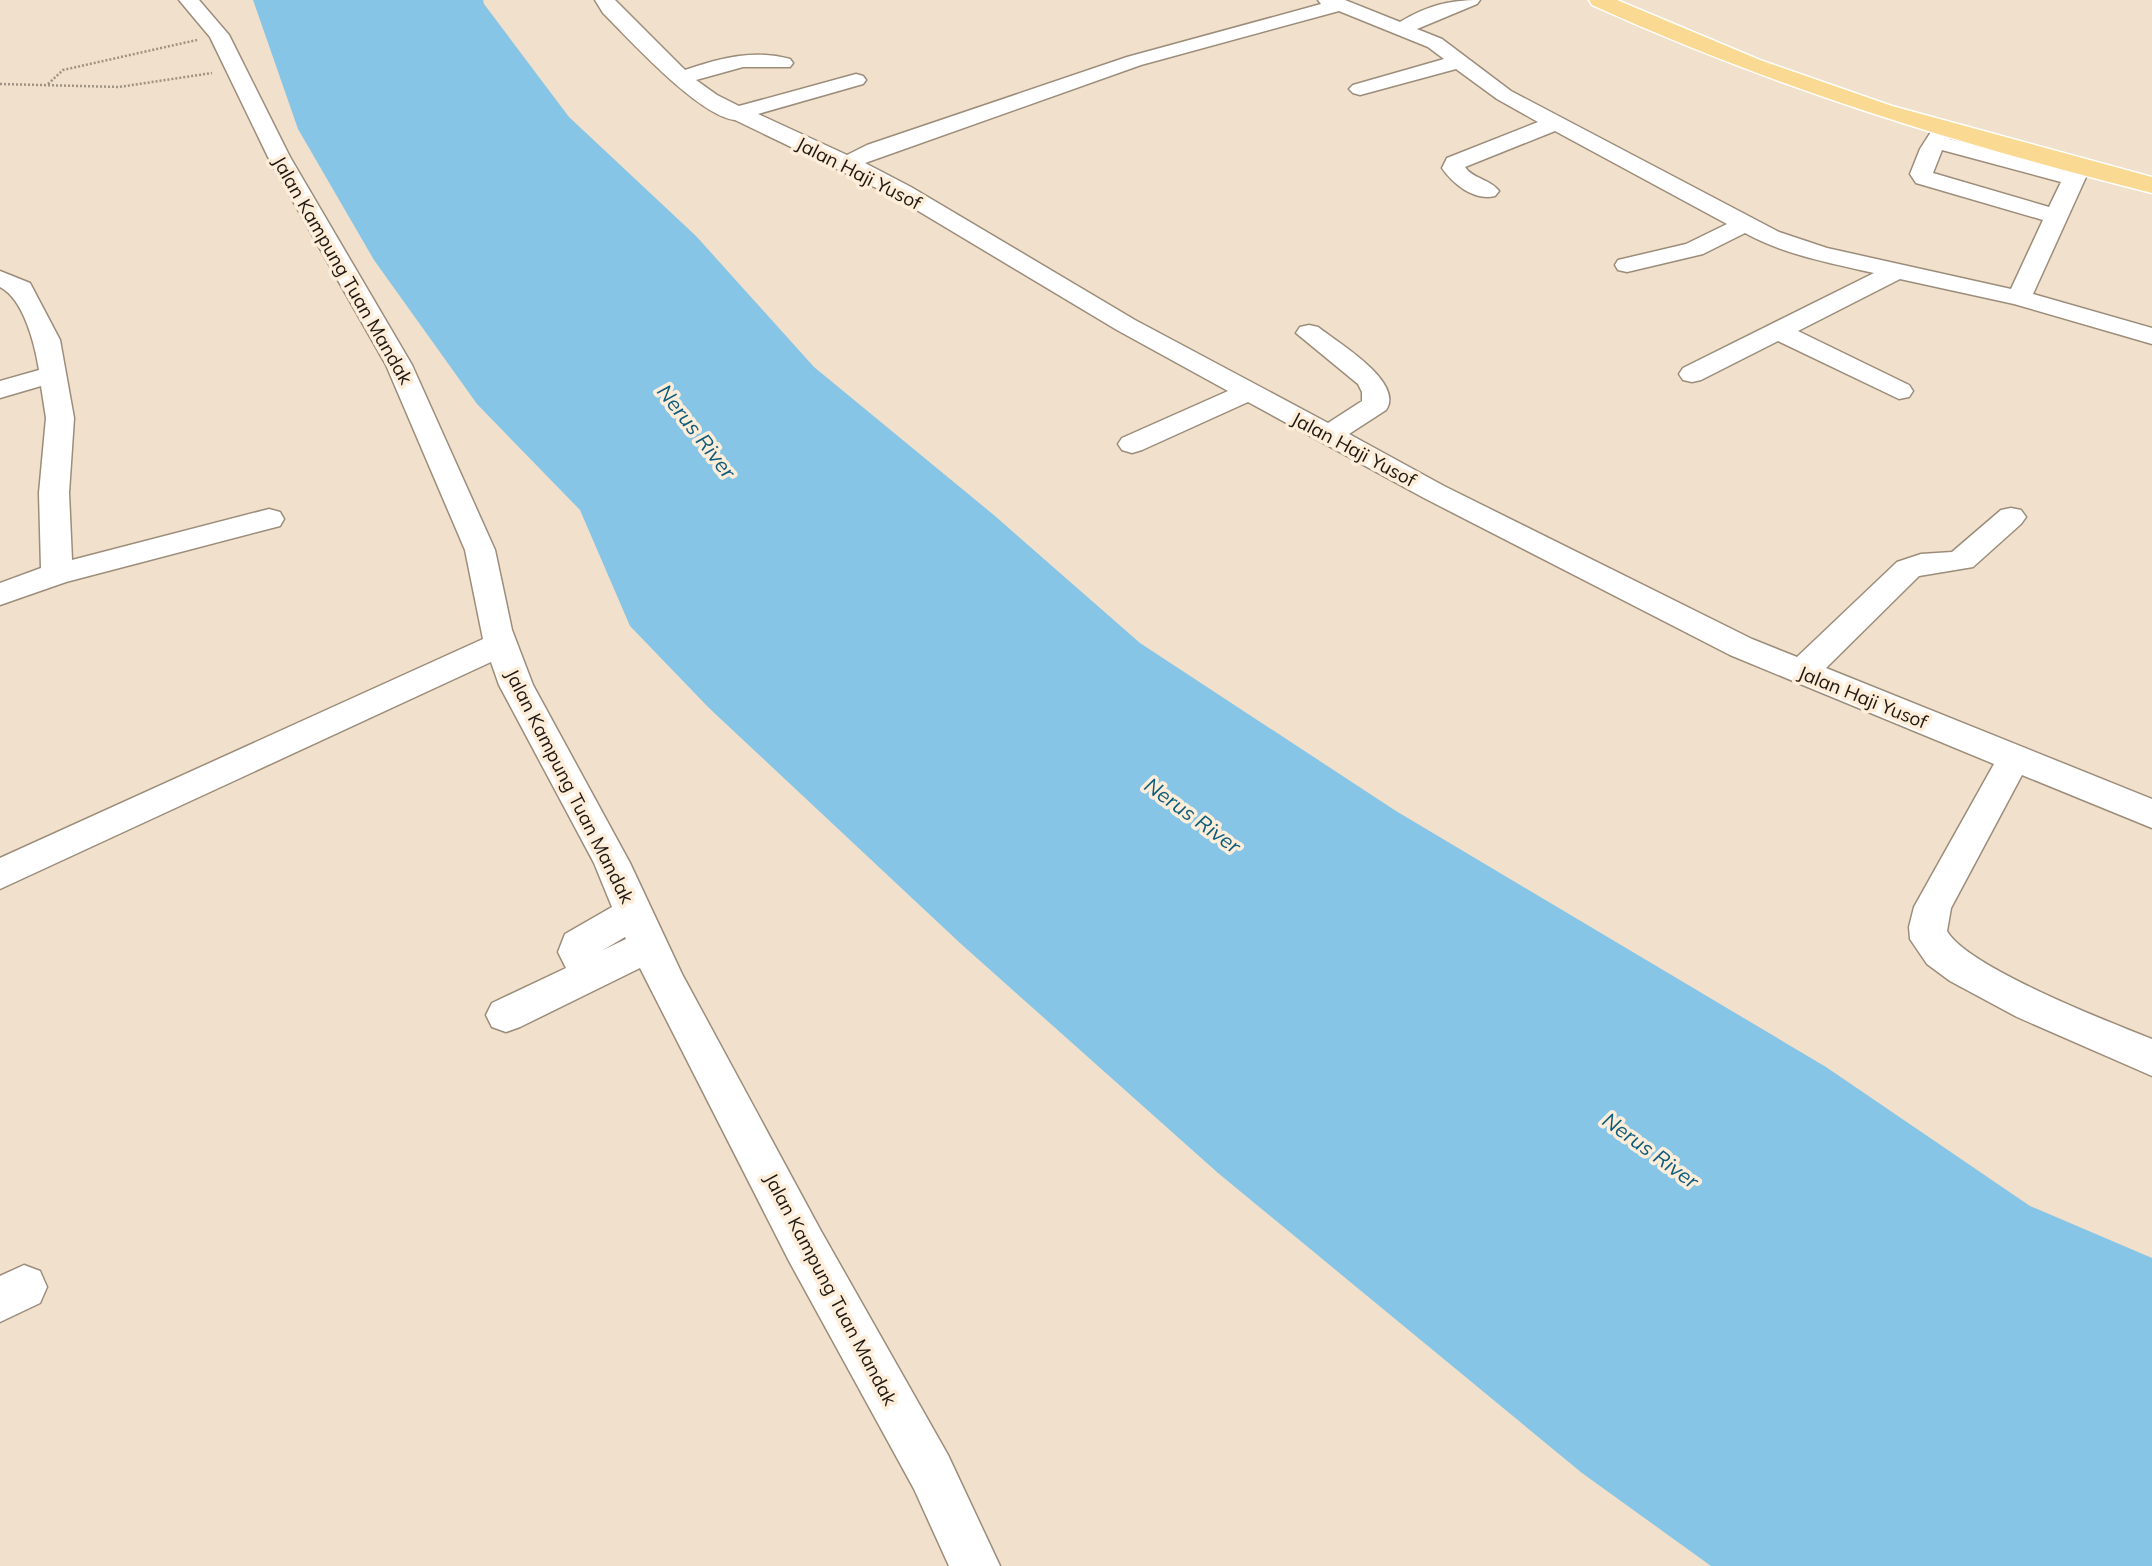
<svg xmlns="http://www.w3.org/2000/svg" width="2152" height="1566" viewBox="0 0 2152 1566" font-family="Mulish,sans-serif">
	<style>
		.water { fill: #87c5e6 }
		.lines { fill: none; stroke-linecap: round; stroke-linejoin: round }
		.minor-casing { stroke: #9c8d7b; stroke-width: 3 }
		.major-casing { stroke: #fff; stroke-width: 3 }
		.path { stroke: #9e9283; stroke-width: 2.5; stroke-dasharray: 2 2; stroke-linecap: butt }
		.minor { fill: #fff; fill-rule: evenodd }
		.major { fill: #fada92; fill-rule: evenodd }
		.labels { text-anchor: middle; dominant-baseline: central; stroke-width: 7; stroke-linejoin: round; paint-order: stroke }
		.street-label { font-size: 19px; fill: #1e1811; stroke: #feedd9 }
		.water-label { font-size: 21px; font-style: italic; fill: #0b5c7c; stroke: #feedd9 }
	</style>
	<rect width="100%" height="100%" fill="#f0e0cc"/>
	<path class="water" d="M253,0h230l1,4 85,113 127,119 118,131 181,149 145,127 256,168 430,256 204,139 122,52v308h-441l-129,-93 -364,-300 -258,-230 -251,-235 -79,-82 -50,-116 -103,-106 -103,-144 -76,-131z"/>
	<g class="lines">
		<g class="minor-casing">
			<path id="minor" d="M179,0h20l30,35 61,122 122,208 83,185 17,80 21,55 97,178 52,111 139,257 127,224 52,111h-51l-35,-77 -125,-228 -149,-293 -120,59 -14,5 -14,-5 -6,-12 6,-12 74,-35 -8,-16 7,-18 47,-27 -18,-44 -95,-178 -8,-23 -491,227v-31l483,-219 -18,-89 -79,-185 -118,-208 -58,-120zM625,937l1,2 -23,11z
				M595,0h20l70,70c35,-12 68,-21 105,-11l3,4 -3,4h-47l-47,13 21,15 22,11 117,-32 7,2 3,4 -3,4 -105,30 89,41 20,-10 260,-88 194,-53 -3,-4h27l55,22c27,-16 48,-22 80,-22l-3,4 -60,25 25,10 69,52 268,141 48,16 184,41 32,-69 -127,-37 -6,-9 10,-25 16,-25h16l3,5 -6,10 118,30 5,-8h16l3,5 -58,128 119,34v16l-138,-40 -114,-25 -102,52 111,54 4,6 -4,6 -10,2 -121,-58 -77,39 -9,2 -9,-2 -4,-6 4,-6 191,-95c-44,-10 -89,-18 -129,-40l-42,21 -76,18 -9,-2 -3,-5 3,-5 68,-16 41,-20 -172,-93 -90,36c8,12 25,12 34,24l-4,5c-21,5 -42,-12 -53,-28l5,-10 91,-36 -41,-23 -41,-30 -96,26 -7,-2 -4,-4 4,-4 91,-26 -16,-12 -89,-36 -198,54 -276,98 46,24 224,133 193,103 34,-22v-9l-4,-8 -62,-51 4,-6 9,-2 9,2c19,15 87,55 68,83l-37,24 95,52 308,153 45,18 100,-95 24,-8 31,-2 49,-42 10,-2 10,2 5,7 -5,7 -48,43 -54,9 -93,92 326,131v29l-130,-53 -71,133 -4,23c20,36 162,91 205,108v37l-135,-59 -67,-36 -23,-17 -17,-25 -1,-12 5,-20 80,-143 -264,-109 -306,-157 -176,-96 -106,48 -10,3 -10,-3 -4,-6 4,-6 106,-47 -111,-61 -222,-133 -160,-77c-36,-4 -104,-79 -132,-107zM1942,150l119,32 -12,25 -116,-34z
				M0,271l30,12 30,57 14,78 -5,75 3,67 197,-51 11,3 4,7 -4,7 -214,56 -66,23v-22l41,-15 -2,-75 7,-75 -5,-32 -41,12v-17l39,-11c-4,-25 -15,-71 -39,-83z
				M24,1265l16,6 7,16 -7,16 -40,19v-46z"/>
		</g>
		<g class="major-casing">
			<path id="major" d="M1589,0h28l143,60 132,46 260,71v16c-194,-49 -377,-105 -560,-188z"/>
		</g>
		<path class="path" d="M0,84l119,3 93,-14
			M48,84l15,-14 134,-30"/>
		<use href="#minor" class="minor"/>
		<use href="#major" class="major"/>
	</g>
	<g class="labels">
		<g class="street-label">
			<text transform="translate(859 173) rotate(27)">Jalan Haji Yusof</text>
			<text transform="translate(343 270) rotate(60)">Jalan Kampung Tuan Mandak</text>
			<text transform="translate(1354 449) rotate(28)">Jalan Haji Yusof</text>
			<text transform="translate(1863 697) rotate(22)">Jalan Haji Yusof</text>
			<text transform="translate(570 786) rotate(63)">Jalan Kampung Tuan Mandak</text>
			<text transform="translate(831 1289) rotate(62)">Jalan Kampung Tuan Mandak</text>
		</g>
		<g class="water-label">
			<text transform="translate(697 431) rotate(52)">Nerus River</text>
			<text transform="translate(1193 815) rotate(36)">Nerus River</text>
			<text transform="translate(1651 1150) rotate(36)">Nerus River</text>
		</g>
	</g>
</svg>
